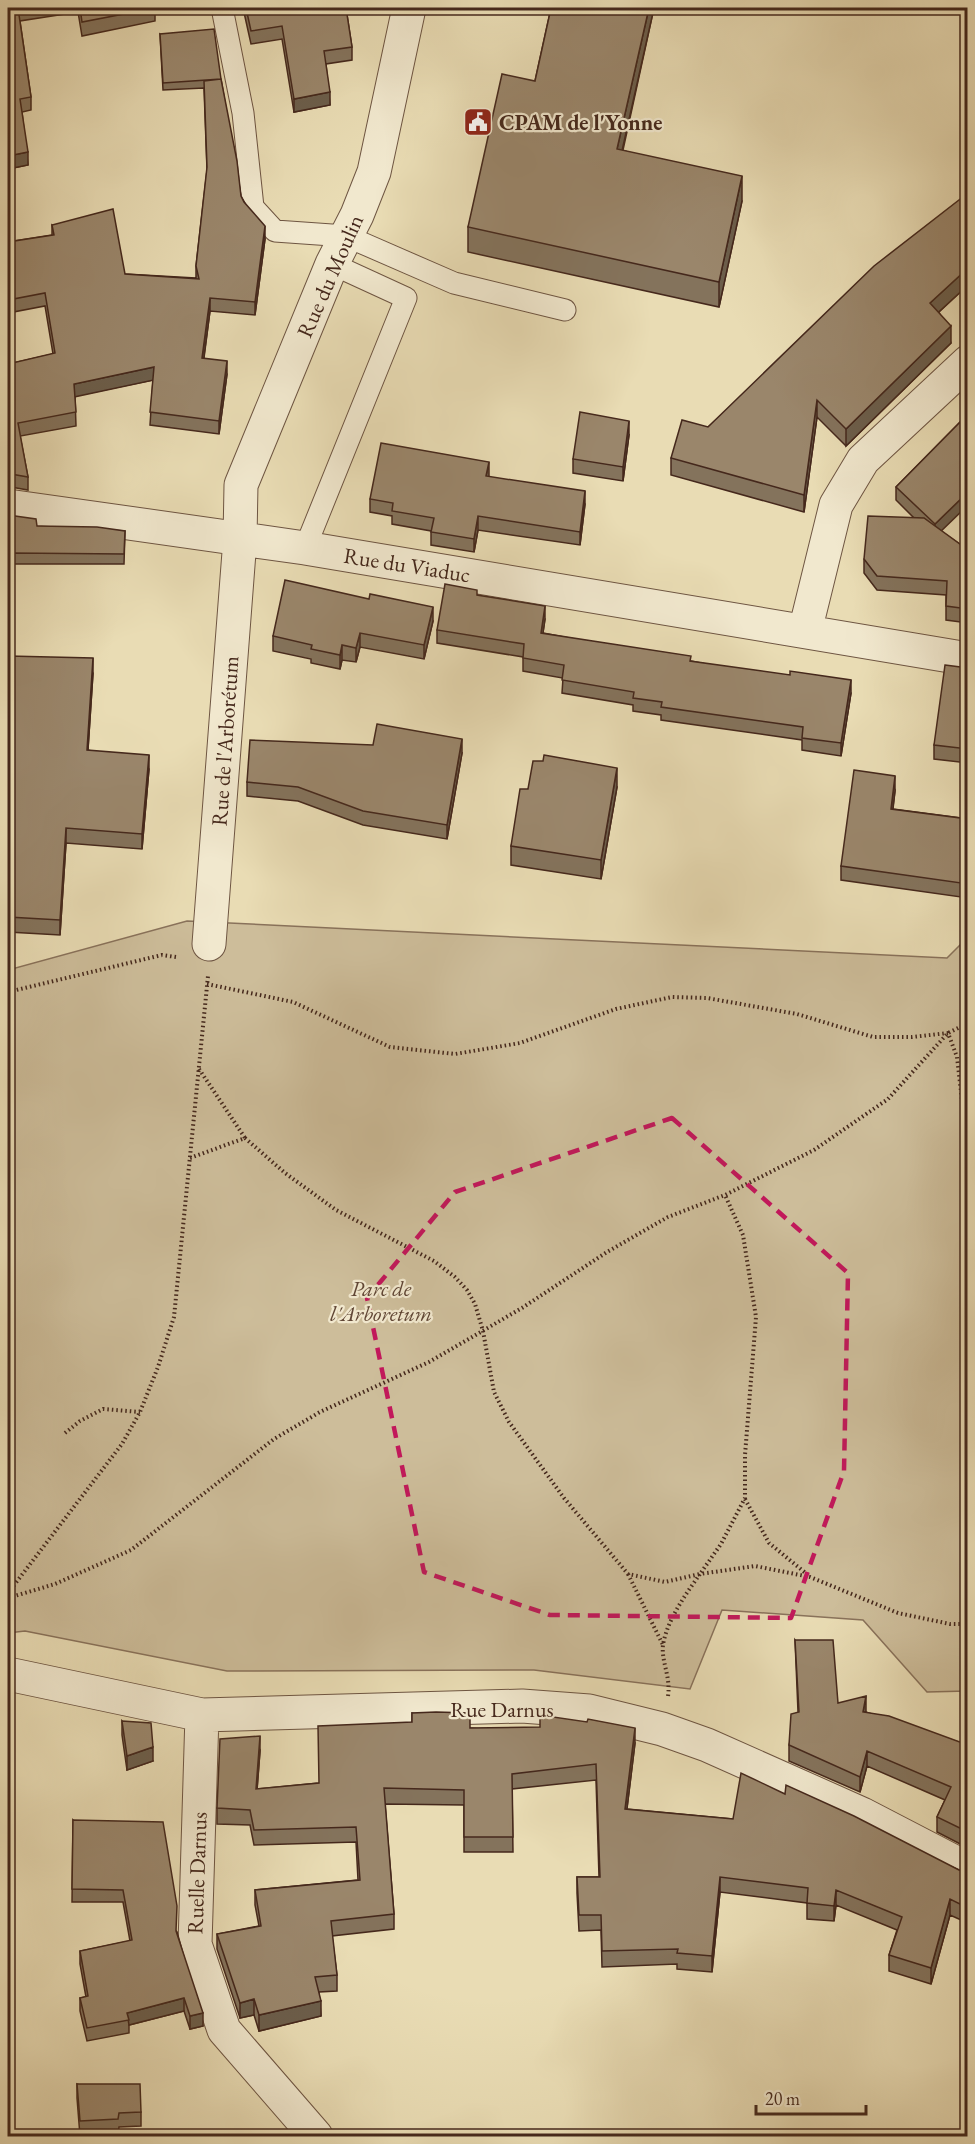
<svg xmlns="http://www.w3.org/2000/svg" width="975" height="2144" viewBox="0 0 975 2144" font-family="'EB Garamond',serif">
	<style>
		.green { fill: #cdbd9a; stroke: #89725b; stroke-width: 1.5 }
		.lines { fill: none; stroke-linecap: round; stroke-linejoin: round }
		.service-casing { stroke: #6e5542; stroke-width: 23 }
		.minor-casing { stroke: #6e5542; stroke-width: 35 }
		.path { stroke: #45281c; stroke-width: 4; stroke-dasharray: 1.5 3; stroke-linecap: butt }
		.service { stroke: #f1e8ce; stroke-width: 21 }
		.minor { stroke: #f1e8ce; stroke-width: 33 }
		.wall { fill: #84735c; stroke: #45281c; stroke-width: 1.5 }
		.shaded-wall { fill: #6c5e4b; stroke: #45281c; stroke-width: 1.5 }
		.building { fill: #9a866b; stroke: #45281c; stroke-width: 1.5 }
		.marked { fill: none; stroke: #c2185b; stroke-width: 4.5; stroke-dasharray: 12 8; stroke-linejoin: round }
		.labels { text-anchor: middle; dominant-baseline: central; stroke-width: 4.5; stroke-linejoin: round; paint-order: stroke }
		.poi-label { font-size: 22px; font-weight: bold; fill: #45281c; stroke: #f1e8ce; text-anchor: start }
		.street-label { font-size: 22px; fill: #45281c; stroke: #f1e8ce }
		.park-label { font-size: 22px; font-style: italic; fill: #604635; stroke: #f1e8ce }
	</style>
	<rect width="100%" height="100%" fill="#e9dcb4"/>
	<filter id="stains"><feTurbulence type="fractalNoise" baseFrequency=".00333" numOctaves="4"/><feColorMatrix values="0 0 0 0 .2 0 0 0 0 .09 0 0 0 0 .02 0 0 0 .5 -.17"/></filter>
	<radialGradient id="worn" r=".72"><stop offset=".6" stop-color="#630" stop-opacity="0"/><stop offset="1" stop-color="#630" stop-opacity=".3"/></radialGradient>
	<path class="green" d="M187,921l760,37 20,-20v753l-40,1 -64,-72 -141,-10 -32,79 -156,-19 -307,1 -202,-40 -17,2v-663z"/>
	<g class="lines">
		<g class="service-casing">
			<path id="service" d="M222,8l21,105 10,94 22,24 71,5 108,47 111,27
				M305,548l101,-250 -74,-34"/>
		</g>
		<g class="minor-casing">
			<path id="minor" d="M8,506l297,42 663,111
				M805,631l31,-126 27,-45 105,-98
				M209,944l31,-405 1,-54 91,-221 25,-49 17,-43 35,-164
				M8,1674l194,41 320,-9 67,5 73,18 45,16 155,69 106,55
				M202,1715l-7,229 29,86 92,106"/>
		</g>
		<path class="path" d="M207,984l86,18 97,45 65,7 65,-11 96,-34 56,-12 35,1 90,16 76,23h39l36,-4 9,24 11,95
			M8,992l154,-37 14,2
			M199,1069l46,69
			M190,1158l55,-20 40,35 51,37 98,51 21,16 12,13 8,14 8,27 11,61 15,30 55,76 64,76 37,8 35,-8 21,-30 24,-46v-43l11,-138 -13,-82 -18,-40
			M65,1433l15,-12 23,-12 37,3
			M745,1499l24,44 39,32
			M628,1574l35,71
			M8,1593l114,-149 18,-32 18,-45 16,-50 34,-341
			M8,1598l47,-14 76,-34 143,-111 46,-27 109,-50 93,-54 85,-56 61,-35 57,-22 89,-45 74,-51 60,-66 20,-10
			M668,1696c3,-19 -7,-35 -5,-51 4,-25 23,-51 37,-71l55,-8 55,11 88,36 52,11h18"/>
		<use href="#service" class="service"/>
		<use href="#minor" class="minor"/>
	</g>
	<path class="wall" d="M8,8h147v13l-73,15 -4,-24 -58,9 11,76v13l-9,2 6,53 -20,4z
		M243,8h103l6,39v13l-26,4 4,41 -36,7 -12,-73 -31,5z
		M551,8h103l-31,142 119,51 -23,106 -251,-55v-25l67,-146z
		M160,34l61,45 20,117 24,43 -10,76 -45,-4 -6,47 23,16 -8,60 -69,-9 3,-45 -78,16 1,30 -56,10 8,41v13l-17,-3 -3,1v-124l45,-10 -8,-48 -37,7v-71l44,-7v-10l73,49 71,4v-12l11,-96 -3,-82 -41,2z
		M968,193v92l-29,27 12,31 -105,103 -29,-29 -13,95 -133,-37v-17l37,-31z
		M968,414l-27,117 27,19v73l-22,-3v-25l-69,-5 -13,-17v-14l50,-41 -18,-18v-13z
		M629,435l-6,46 -50,-8v-14z
		M489,477l96,27 -5,41 -102,-15 -4,22 -43,-7v-14l-39,-7v-8l-22,-4v-13z
		M8,515l29,11 88,5 -1,33h-112v3l-4,-1z
		M477,595l68,24 -2,14 148,28 160,32 -10,63 -39,-6v-10l-141,-20v-5l-28,-4v-6l-71,-12 1,-15 -40,-7v-14l-86,-14v-13z
		M433,621l-9,38 -64,-12 -4,15 -14,-2 -2,9 -29,-6v-4l-38,-8v-15z
		M8,656l85,17 -5,77 61,19 -7,80 -76,-6 -6,92 -52,-3z
		M968,668v95l-34,-4v-14z
		M462,753l-15,86 -84,-14 -65,-24 -51,-5v-14z
		M617,787l-16,92 -90,-14v-19l17,-57z
		M895,791l-2,18 75,10v79l-127,-18v-14z
		M795,1640l43,63 130,42v103l-31,-16v-15l8,-17 -78,-34 -7,26 -71,-31v-16l9,-33z
		M412,1713l58,15 165,15 -8,66 106,10 52,-25 174,76 9,2v51l-18,-8 -19,69 -42,-13v-16l8,-25 -61,-25 -2,16 -27,-2v-16l-87,-11 -8,80 -35,-3v-5l-75,3 -1,-37 -22,1 -2,-38v-16h22l-3,-97 -84,9 1,63h-49v-47l-79,-1 9,110v15l-62,7 5,39v16l-18,1 2,24 -62,15 -5,-16 -14,3 -23,-69v-15l42,-8 -4,-21v-15l103,-10 -2,-38 -102,3 -4,-20 -33,-1v-16l43,-57 -3,38 62,-6 93,-61z
		M122,1721l31,40 -26,9 -5,-35z
		M73,1820l104,112 26,94 -13,3 -6,-18 -55,14v8l-42,8 -7,-30v-13l6,-1 -6,-33v-13l50,-10 -7,-39h-51z
		M8,1887h3v52h-3z
		M77,2084l64,28v14l-22,1 -1,7 -38,2 -3,-38z"/>
	<path class="shaded-wall" d="M649,8h5l-37,165v-24z
		M330,92v13l-36,7v-13z
		M28,152v13l-20,4v-13z
		M742,176v25l-23,106v-25z
		M265,226v13l-10,76v-13z
		M968,268v17l-38,35v-17z
		M210,298v13l-8,60v-13z
		M951,326v17l-105,103v-17z
		M227,361v13l-8,60v-13z
		M154,367v13l-80,17v-13z
		M817,400v17l-13,95v-17z
		M629,421v14l-6,46v-14z
		M489,462v14l-3,13v-13z
		M585,491v13l-5,41v-13z
		M968,492v13l-33,32v-13z
		M478,516v14l-4,22v-13z
		M545,606v13l-4,27v-13z
		M433,607v14l-9,38v-14z
		M360,633v14l-4,15v-14z
		M342,645v15l-2,9v-14z
		M93,658v15l-6,91v-14z
		M851,680v13l-10,63v-13z
		M462,739v14l-15,86v-14z
		M149,755v14l-7,80v-15z
		M617,768v19l-16,92v-19z
		M895,776v15l-4,32v-14z
		M66,828v15l-6,92v-15z
		M866,1696v16h-3z
		M635,1728v15l-10,81v-15z
		M260,1736v15l-4,53v-15z
		M153,1747v14l-26,9v-14z
		M867,1751v15l-7,26v-15z
		M720,1877v15l-8,80v-16z
		M836,1890v15l-2,16v-15z
		M950,1899v16l-19,69v-16z
		M184,1998v13l-55,14 -2,-12z
		M254,1999v16l-14,3v-15z
		M321,2001v15l-62,15v-16z
		M203,2013v13l-13,3v-13z"/>
	<path class="building" d="M8,8h12h-2l13,89 -11,2 8,53 -20,4z
		M80,8h75l-73,14z
		M246,8h100l6,39 -28,4 6,41 -36,7 -12,-73 -31,5z
		M551,8h98l-32,141 125,27 -23,106 -251,-55 34,-153 33,7z
		M214,29l7,50 -58,4 -3,-49z
		M221,79l16,82 4,35 3,6 21,24 -10,76 -45,-4 -8,60 25,3 -8,60 -69,-9 4,-45 -80,17 2,28 -58,11 10,54 -17,-3 -3,1v-111l47,-11 -10,-60 -37,7v-58l46,-7 -2,-10 61,-16 12,65 74,5 -3,-13 11,-99 -3,-86z
		M968,193v75l-38,35 21,23 -105,103 -29,-29 -13,95 -133,-37 11,-38 26,7 166,-161z
		M580,412l49,9 -6,46 -50,-8z
		M968,414v78l-33,32 -39,-37z
		M381,443l108,19 -3,14 99,15 -5,41 -102,-16 -4,23 -43,-7 3,-14 -42,-7 1,-8 -23,-4z
		M8,515l28,4 1,7 60,1 28,4 -1,23 -112,-1v4l-4,-1z
		M868,516l56,2 44,32v59l-22,-3 1,-25 -70,-5 -13,-17z
		M285,580l84,19 1,-5 63,13 -9,38 -64,-12 -4,15 -14,-3 -2,10 -29,-6 1,-4 -39,-9z
		M445,584l32,6v5l68,11 -4,27 150,23 -1,5 100,14v-4l61,9 -10,63 -39,-5 1,-11 -142,-20 1,-5 -29,-4 1,-6 -72,-12 2,-15 -41,-7 1,-14 -87,-14z
		M8,656l85,2 -6,92 62,5 -7,79 -76,-6 -6,92 -52,-3z
		M945,665l23,3v81l-34,-4z
		M377,724l85,15 -15,86 -84,-14 -65,-24 -51,-5 3,-42 123,5z
		M544,755l73,13 -16,92 -90,-14 9,-57h8l5,-28h10z
		M854,770l41,6 -4,33 77,10v65l-127,-18z
		M795,1640h38l5,63 28,-7 -3,16 26,4 79,29v87l-31,-15 14,-30 -84,-36 -7,26 -71,-32 2,-31 8,-2z
		M436,1712l34,1v15l70,-1v-12l47,7 1,-3 47,9 -10,81 108,10 8,-46 44,21 1,-9 68,31 105,54 9,2v36l-18,-9 -19,69 -42,-13 13,-38 -66,-27 -2,16 -27,-3 1,-15 -88,-11 -8,79 -35,-3 1,-4 -76,2 -1,-36h-22l-2,-38h23l-4,-113 -84,10 1,63h-49v-47l-80,-2 10,126 -63,7 6,54 -22,2 6,24 -62,14 -5,-16 -14,4 -23,-69 44,-8 -6,-36 105,-10 -4,-53 -102,3 -4,-20 -33,-2 3,-69 40,-3 -4,53 63,-6 -1,-57 94,-4v-9z
		M122,1721l29,2 2,24 -26,9z
		M73,1820l90,2 14,84 -1,25 27,82 -13,3 -6,-18 -57,15 2,7 -42,8 -7,-30 8,-2 -8,-45 52,-11 -9,-50 -51,-1z
		M8,1887h3v45h-3z
		M77,2084h63l1,28 -22,1 -1,6 -38,2z"/>
	<path class="marked" d="M672,1118l176,155 -4,198 -53,147 -241,-3 -126,-43 -57,-274 88,-106z"/>
	<defs>
		<g id="civic-square" transform="scale(1.5)"><rect x="-9" y="-9" width="18" height="18" rx="4" fill="#8f2418" stroke="#f1e8ce"/><path d="M-.6-6.5H3V-4.5H.6V-3L4-1V1h2V6H-6V1h2V-1L-.6-3ZM-1.2 2.5V6h2.4V2.5Z" fill="#fff"/></g>
	</defs>
	<g fill-rule="evenodd">
		<use href="#civic-square" x="478" y="122"/>
	</g>
	<g class="labels">
		<g class="poi-label">
			<text x="499" y="122">CPAM de l'Yonne</text>
		</g>
		<g class="street-label">
			<text transform="translate(330 276) rotate(-66)">Rue du Moulin</text>
			<text transform="translate(407 565) rotate(9)">Rue du Viaduc</text>
			<text transform="translate(225 741) rotate(-86)">Rue de l'Arborétum</text>
			<text x="502" y="1709">Rue Darnus</text>
			<text transform="translate(197 1873) rotate(-88)">Ruelle Darnus</text>
		</g>
		<g class="park-label">
			<text x="381" y="1288">Parc de<tspan x="381" dy="25">l'Arboretum</tspan></text>
		</g>
	</g>
	<rect width="975" height="2144" fill="none" stroke="#e9dcb4" stroke-width="30"/>
	<rect x="9" y="9" width="957" height="2126" fill="none" stroke="#45281c" stroke-width="3"/>
	<rect x="15" y="15" width="945" height="2114" fill="none" stroke="#45281c" stroke-width="1.5"/>
	<path d="M756 2105v9h110v-9" fill="none" stroke="#45281c" stroke-width="3"/>
	<text x="765" y="2105" font-size="18" fill="#45281c" stroke="#f1e8ce" stroke-width="4.5" paint-order="stroke">20 m</text>
	<rect width="100%" height="100%" filter="url(#stains)"/>
	<rect width="100%" height="100%" fill="url(#worn)"/>
</svg>
